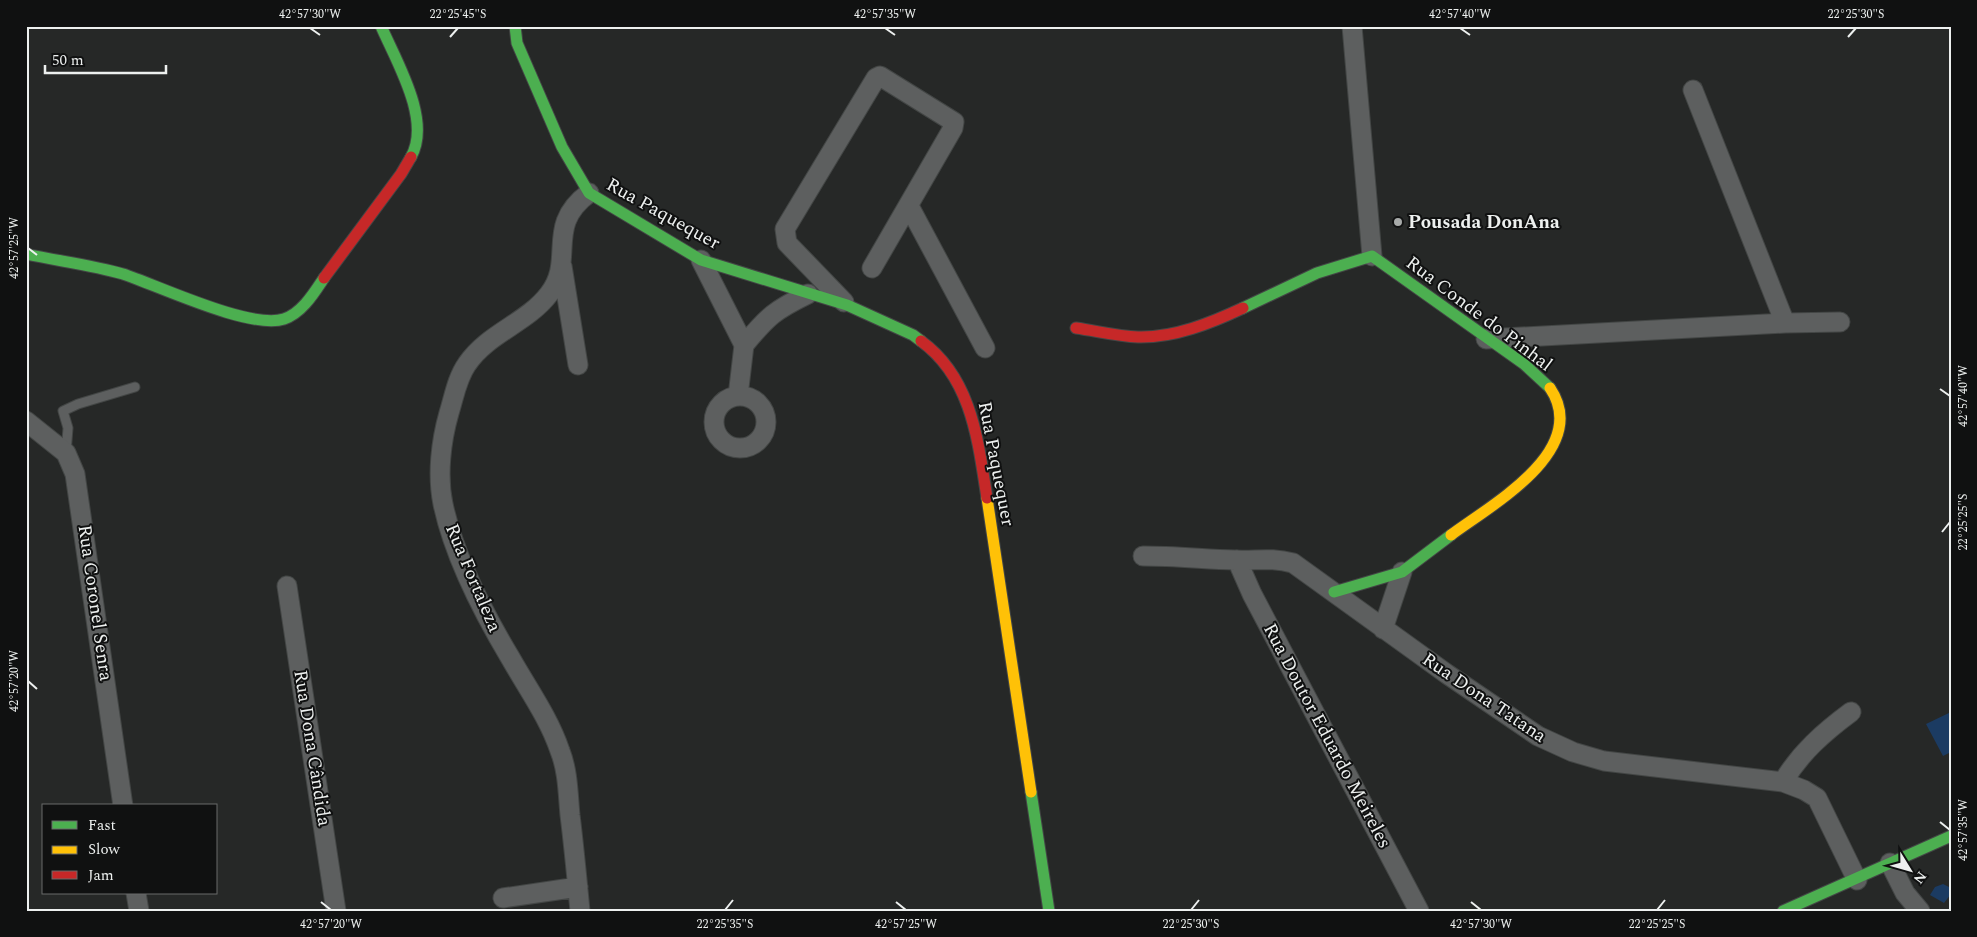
<svg xmlns="http://www.w3.org/2000/svg" width="1977" height="937" viewBox="0 0 1977 937" font-family="Spectral,serif">
	<style>
		.water { fill: #1b3b62 }
		.lines { fill: none; stroke-linecap: round; stroke-linejoin: round }
		.lane-casing { stroke: #434645; stroke-width: 11 }
		.street-casing { stroke: #434645; stroke-width: 21 }
		.fast-casing { stroke: #434645; stroke-width: 13 }
		.slow-casing { stroke: #434645; stroke-width: 13 }
		.jam-casing { stroke: #434645; stroke-width: 13 }
		.lane { stroke: #5d5f5f; stroke-width: 9 }
		.street { stroke: #5d5f5f; stroke-width: 19 }
		.fast { stroke: #4caf50; stroke-width: 11 }
		.slow { stroke: #ffc107; stroke-width: 11 }
		.jam { stroke: #c62828; stroke-width: 11 }
		.ticks { fill: none; stroke: #edf0ef; stroke-width: 2 }
		.poi-dot { fill: #a7aaa9; stroke: #101111; stroke-width: 2 }
		.labels { text-anchor: middle; dominant-baseline: central; stroke-width: 4; stroke-linejoin: round; paint-order: stroke }
		.street-label { font-size: 19px; fill: #edf0ef; stroke: #101111 }
		.poi-label { font-size: 19px; font-weight: bold; fill: #edf0ef; stroke: #101111; text-anchor: start }
		.neatline { fill: none; stroke: #edf0ef; stroke-width: 2 }
		.ticks-label { font-size: 12px; text-anchor: middle; fill: #edf0ef }
	</style>
	<rect width="100%" height="100%" fill="#262827"/>
	<path class="water" d="M1951,712v40l-8,4 -17,-32z
		M1943,884l8,4v6l-7,9 -14,-8 5,-8z"/>
	<g class="lines">
		<g class="lane-casing">
			<path id="lane" d="M66,453l2,-25 -5,-17 15,-7 57,-17"/>
		</g>
		<g class="street-casing">
			<path id="street" d="M1352,26l20,230
				M1693,90l92,233
				M909,206l76,142
				M701,260l43,85 -6,51
				M562,266l16,99
				M844,302l-57,-59 -2,-14 91,-151 4,-2 74,46 -1,6 -81,140
				M1486,339l299,-16 55,-1
				M744,345c24,-29 31,-35 64,-51
				M714 422a26 26 0 1 1 52 0a26 26 0 1 1-52 0Z
				M26,421l40,32 9,21 48,332
				M1143,556c31,0 61,3 92,4 22,1 35,-3 58,3l154,111 91,62 35,16 31,9 179,21 21,8 13,8 40,82
				M1237,560l15,34 167,317
				M287,586l49,325
				M1383,629l19,-57
				M1783,782c17,-29 41,-50 68,-70
				M1890,863l15,30 15,18
				M136,893l3,18
				M503,898l75,-11
				M580,911c-3,-32 -6,-64 -10,-96 -2,-21 -2,-44 -10,-64 -11,-33 -32,-62 -49,-92 -27,-45 -57,-103 -68,-155 -6,-29 -2,-63 6,-91 5,-16 8,-35 18,-49 21,-31 60,-41 82,-70 27,-35 -5,-68 40,-101"/>
		</g>
		<g class="fast-casing">
			<path id="fast" d="M381,26c15,35 51,94 30,131
				M515,26l2,17 45,104 27,46 112,67 146,45 66,30 8,6
				M26,254c32,7 66,11 97,20 36,12 128,56 161,45 18,-6 30,-26 40,-41
				M1243,308l74,-35 55,-17 152,108 26,24
				M1334,592l68,-20 49,-37
				M1031,792l18,119
				M1783,911l168,-75"/>
		</g>
		<g class="slow-casing">
			<path id="slow" d="M987,498l44,294
				M1451,535c40,-30 141,-85 99,-147"/>
		</g>
		<g class="jam-casing">
			<path id="jam" d="M324,278l77,-104 10,-17
				M1076,328c21,3 41,8 62,9 36,1 73,-14 105,-29
				M921,341c51,37 57,100 66,157"/>
		</g>
		<use href="#lane" class="lane"/>
		<use href="#street" class="street"/>
		<use href="#fast" class="fast"/>
		<use href="#slow" class="slow"/>
		<use href="#jam" class="jam"/>
	</g>
	<path class="ticks" d="M310,28l10,7M885,28l10,7M1460,28l10,7M450,37l8,-9M1848,37l8,-9M28,248l9,7M1940,389l10,7M1942,532l8,-10M28,681l9,8M1940,822l10,8M321,902l10,8M896,902l10,8M1471,902l10,8M725,910l8,-10M1191,910l8,-10M1657,910l8,-10"/>
	<circle class="poi-dot" cx="1398" cy="222" r="5"/>
	<g class="labels">
		<g class="street-label">
			<text transform="translate(663 214) rotate(29)">Rua Paquequer</text>
			<text transform="translate(1479 314) rotate(37)">Rua Conde do Pinhal</text>
			<text transform="translate(996 464) rotate(79)">Rua Paquequer</text>
			<text transform="translate(473 578) rotate(67)">Rua Fortaleza</text>
			<text transform="translate(95 603) rotate(82)">Rua Coronel Senra</text>
			<text transform="translate(1484 698) rotate(34)">Rua Dona Tatana</text>
			<text transform="translate(1327 736) rotate(62)">Rua Doutor Eduardo Meireles</text>
			<text transform="translate(312 748) rotate(81)">Rua Dona Cândida</text>
		</g>
		<g class="poi-label">
			<text x="1408" y="222">Pousada DonAna</text>
		</g>
	</g>
	<rect width="1977" height="937" fill="none" stroke="#101111" stroke-width="55"/>
	<rect x="42" y="804" width="175" height="90" fill="#101111" stroke="#686a6a"/>
	<rect x="52" y="821" width="25" height="8" fill="#4caf50" stroke="#686a6a"/>
	<text x="88" y="830" font-size="15" fill="#edf0ef">Fast</text>
	<rect x="52" y="846" width="25" height="8" fill="#ffc107" stroke="#686a6a"/>
	<text x="88" y="854" font-size="15" fill="#edf0ef">Slow</text>
	<rect x="52" y="871" width="25" height="8" fill="#c62828" stroke="#686a6a"/>
	<text x="88" y="880" font-size="15" fill="#edf0ef">Jam</text>
	<g transform="translate(1910 870) rotate(127)" stroke="#101111" stroke-width="4" paint-order="stroke">
	<path d="M0-4L9 19L0 12L-9 19Z" fill="#edf0ef"/>
	<text y="-8" font-size="14" font-weight="bold" text-anchor="middle" fill="#edf0ef">N</text>
	</g>
	<path d="M45 65v8h121v-8" fill="none" stroke="#edf0ef" stroke-width="2.5"/>
	<text x="52" y="65" font-size="15" fill="#edf0ef" stroke="#101111" stroke-width="4" paint-order="stroke">50 m</text>
	<rect x="28" y="28" width="1922" height="882" class="neatline"/>
	<g class="ticks-label">
		<text x="310" y="18">42°57'30"W</text>
		<text x="458" y="18">22°25'45"S</text>
		<text x="885" y="18">42°57'35"W</text>
		<text x="1460" y="18">42°57'40"W</text>
		<text x="1856" y="18">22°25'30"S</text>
		<text transform="translate(14 248) rotate(-90)" y="4">42°57'25"W</text>
		<text transform="translate(1963 396) rotate(-90)" y="4">42°57'40"W</text>
		<text transform="translate(1963 522) rotate(-90)" y="4">22°25'25"S</text>
		<text transform="translate(14 681) rotate(-90)" y="4">42°57'20"W</text>
		<text transform="translate(1963 830) rotate(-90)" y="4">42°57'35"W</text>
		<text x="331" y="928">42°57'20"W</text>
		<text x="725" y="928">22°25'35"S</text>
		<text x="906" y="928">42°57'25"W</text>
		<text x="1191" y="928">22°25'30"S</text>
		<text x="1481" y="928">42°57'30"W</text>
		<text x="1657" y="928">22°25'25"S</text>
	</g>
</svg>
